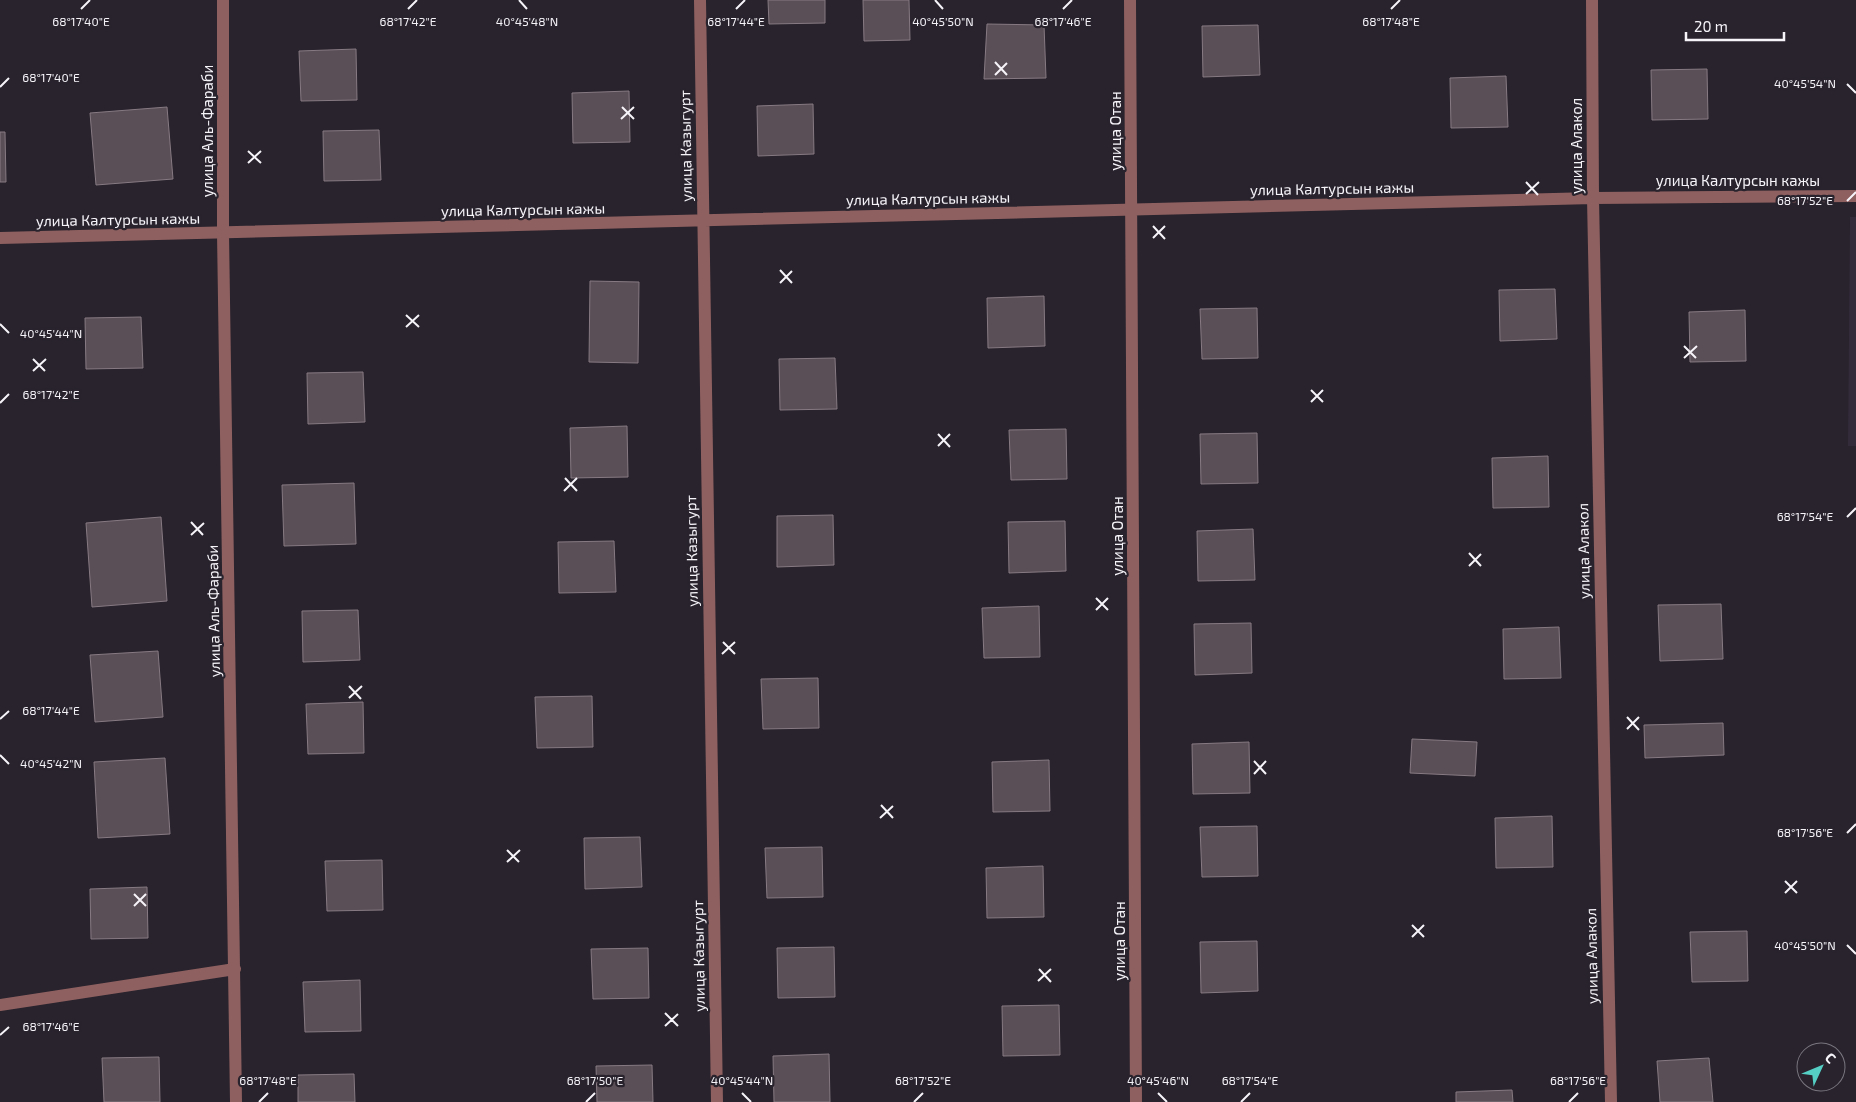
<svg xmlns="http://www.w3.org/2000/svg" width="1856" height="1102" viewBox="0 0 1856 1102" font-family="'Exo 2',sans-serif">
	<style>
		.built { fill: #332b3a }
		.building { fill: #5b4f57; stroke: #877a82 }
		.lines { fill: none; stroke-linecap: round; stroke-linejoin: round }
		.minor { stroke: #8f6060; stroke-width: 12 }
		.ticks { fill: none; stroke: #f6f3f9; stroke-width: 2 }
		.labels { text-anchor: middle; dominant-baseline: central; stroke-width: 4.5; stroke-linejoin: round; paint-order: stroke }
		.street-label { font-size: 15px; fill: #f6f3f9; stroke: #28232d }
		.ticks-label { font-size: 12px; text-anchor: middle; fill: #f6f3f9; stroke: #28232d; stroke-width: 4.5; stroke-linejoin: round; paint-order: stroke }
	</style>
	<rect width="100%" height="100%" fill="#28232d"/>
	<path class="built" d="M1850,217h6v229h-8z"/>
	<path class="building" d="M768,0h57v23l-56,1z
		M863,0h46l1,40 -46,1z
		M987,24l57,1 2,53 -62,1z
		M1258,25l2,50 -57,2 -1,-51z
		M356,49l1,51 -56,1 -2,-50z
		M1707,69l1,50 -56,1 -1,-50z
		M1506,76l2,51 -57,1 -1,-50z
		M629,91l1,51 -57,1 -1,-50z
		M813,104l1,50 -56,2 -1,-50z
		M167,107l6,72 -77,6 -6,-72z
		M379,130l2,50 -57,1 -1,-50z
		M0,132h5l1,50h-6z
		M590,281l49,1 -1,81 -49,-1z
		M1555,289l2,50 -57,2 -1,-51z
		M1044,296l1,50 -57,2 -1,-50z
		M1257,308l1,50 -56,1 -2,-50z
		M1745,310l1,51 -56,1 -1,-50z
		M141,317l2,51 -57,1 -1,-51z
		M835,358l2,51 -57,1 -1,-51z
		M363,372l2,50 -57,2 -1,-51z
		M627,426l1,51 -57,1 -1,-50z
		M1066,429l1,50 -56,1 -2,-50z
		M1257,433l1,50 -57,1 -1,-50z
		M1548,456l1,51 -56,1 -1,-50z
		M354,483l2,61 -72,2 -2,-61z
		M833,515l1,50 -57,2v-51z
		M161,517l6,84 -75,6 -6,-84z
		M1065,521l1,50 -57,2 -1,-51z
		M1253,529l2,51 -57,1 -1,-50z
		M614,541l2,51 -57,1 -1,-51z
		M1721,604l2,55 -63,2 -2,-56z
		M1039,606l1,51 -56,1 -2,-50z
		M358,610l2,50 -57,2 -1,-51z
		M1251,623l1,50 -57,2 -1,-51z
		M1559,627l2,51 -57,1 -1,-50z
		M158,651l5,66 -68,5 -5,-67z
		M818,678l1,50 -56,1 -2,-50z
		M592,696l1,51 -56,1 -2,-51z
		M363,702l1,51 -56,1 -2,-50z
		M1723,723l1,32 -79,3 -1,-33z
		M1412,739l65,3 -2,34 -65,-3z
		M1249,742l1,51 -57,1 -1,-50z
		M165,758l5,76 -72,4 -4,-76z
		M1049,760l1,51 -57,1 -1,-50z
		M1552,816l1,51 -57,1 -1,-50z
		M1257,826l1,50 -56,1 -2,-50z
		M640,837l2,50 -57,2 -1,-51z
		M822,847l1,50 -56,1 -2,-50z
		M382,860l1,50 -56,1 -2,-50z
		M1043,866l1,51 -57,1 -1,-50z
		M147,887l1,51 -57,1 -1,-50z
		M1747,931l1,50 -56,1 -2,-50z
		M1257,941l1,50 -57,2 -1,-51z
		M834,947l1,50 -57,1 -1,-50z
		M648,948l1,50 -56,1 -2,-50z
		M360,980l1,51 -56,1 -2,-50z
		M1059,1005l1,50 -57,1 -1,-50z
		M829,1054l1,48h-56l-1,-46z
		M159,1057l1,45h-56l-2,-44z
		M1709,1058l4,44h-53l-3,-41z
		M652,1065l1,37h-56l-1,-36z
		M354,1074l1,28h-57v-27z
		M1512,1090l1,12h-57v-10z"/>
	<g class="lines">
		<path class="minor" d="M223,0v233l13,869
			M700,0l17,1102
			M1130,0l6,1102
			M1592,0l1,198 18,904
			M0,238l1593,-40 263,-2
			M0,1005l235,-36"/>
	</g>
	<path class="ticks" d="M519,0l8,9M935,0l8,9M81,9l9,-9M408,9l9,-9M736,9l9,-9M1063,9l9,-9M1391,9l9,-9M995,62l12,13M995,75l12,-12M1847,84l9,9M0,87l9,-9M622,107l12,12M621,119l13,-12M248,151l13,12M248,163l13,-12M1526,182l12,13M1526,194l13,-12M1847,201l9,-9M1153,226l12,13M1153,238l12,-12M780,270l12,13M780,283l12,-12M406,315l13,12M0,324l9,9M406,327l13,-12M1684,346l12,12M1684,358l13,-12M33,359l12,12M33,371l13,-12M1311,390l12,12M1311,402l12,-12M0,403l9,-9M938,434l12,13M938,446l12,-12M565,478l12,13M564,491l13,-13M1847,517l9,-9M191,522l12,13M191,535l13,-12M1469,553l12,13M1469,566l12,-12M1096,598l12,12M1096,610l12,-12M723,642l12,12M722,654l13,-12M349,686l12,13M349,698l13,-12M1627,717l12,13M0,719l9,-8M1627,729l12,-12M0,755l9,9M1254,761l12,13M1254,774l12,-13M881,805l12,13M880,818l13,-12M1847,833l9,-9M507,850l12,12M507,862l13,-12M1785,881l12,12M1785,893l12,-12M134,894l12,12M134,906l12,-12M1412,925l12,12M1412,937l12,-12M1847,945l9,9M1039,969l12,13M1038,981l13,-12M665,1013l13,13M665,1026l13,-12M0,1035l9,-8M742,1093l9,9M1158,1093l9,9M259,1102l9,-9M586,1102l9,-9M914,1102l9,-9M1241,1102l9,-9M1569,1102l9,-9"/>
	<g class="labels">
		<g class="street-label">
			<text transform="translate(207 131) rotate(-90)">улица Аль-Фараби</text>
			<text transform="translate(1115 131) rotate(-90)">улица Отан</text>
			<text transform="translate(685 146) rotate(-91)">улица Казыгурт</text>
			<text transform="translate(1576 146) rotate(-90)">улица Алакол</text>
			<text x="1738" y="180">улица Калтурсын кажы</text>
			<text transform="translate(1332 188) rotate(-1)">улица Калтурсын кажы</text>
			<text transform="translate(928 198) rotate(-1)">улица Калтурсын кажы</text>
			<text transform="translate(523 209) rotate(-1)">улица Калтурсын кажы</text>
			<text transform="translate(118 219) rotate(-1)">улица Калтурсын кажы</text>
			<text transform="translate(1117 536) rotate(-90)">улица Отан</text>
			<text transform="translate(691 551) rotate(-91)">улица Казыгурт</text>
			<text transform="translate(1583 551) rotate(-91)">улица Алакол</text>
			<text transform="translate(213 611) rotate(-91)">улица Аль-Фараби</text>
			<text transform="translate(1119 941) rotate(-90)">улица Отан</text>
			<text transform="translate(698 956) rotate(-91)">улица Казыгурт</text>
			<text transform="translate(1591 956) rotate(-91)">улица Алакол</text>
		</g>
	</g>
	<g class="ticks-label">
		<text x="408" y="26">68°17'42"E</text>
		<text x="736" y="26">68°17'44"E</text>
		<text x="1063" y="26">68°17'46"E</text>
		<text x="1391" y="26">68°17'48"E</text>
		<text x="81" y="26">68°17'40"E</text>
		<text x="527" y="26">40°45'48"N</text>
		<text x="943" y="26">40°45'50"N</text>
		<text x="51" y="82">68°17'40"E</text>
		<text x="1805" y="88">40°45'54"N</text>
		<text x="1805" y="205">68°17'52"E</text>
		<text x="51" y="338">40°45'44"N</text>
		<text x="51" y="399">68°17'42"E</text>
		<text x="1805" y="521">68°17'54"E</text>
		<text x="51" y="715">68°17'44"E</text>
		<text x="51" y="768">40°45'42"N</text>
		<text x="1805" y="837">68°17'56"E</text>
		<text x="1805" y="950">40°45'50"N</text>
		<text x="51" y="1031">68°17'46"E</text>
		<text x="742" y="1085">40°45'44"N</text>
		<text x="1158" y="1085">40°45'46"N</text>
		<text x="268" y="1085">68°17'48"E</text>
		<text x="595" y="1085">68°17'50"E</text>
		<text x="923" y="1085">68°17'52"E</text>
		<text x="1250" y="1085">68°17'54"E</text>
		<text x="1578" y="1085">68°17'56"E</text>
	</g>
	<g transform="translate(1821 1067) rotate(46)"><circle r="24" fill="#28232d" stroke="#7a767f"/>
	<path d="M0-4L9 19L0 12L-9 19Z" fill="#55cec4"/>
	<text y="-8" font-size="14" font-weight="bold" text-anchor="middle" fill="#f6f3f9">С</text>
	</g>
	<path d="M1686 32v8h98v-8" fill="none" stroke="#f6f3f9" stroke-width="2.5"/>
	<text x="1694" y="32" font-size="15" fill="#f6f3f9" stroke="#28232d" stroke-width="4" paint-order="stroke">20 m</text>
</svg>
